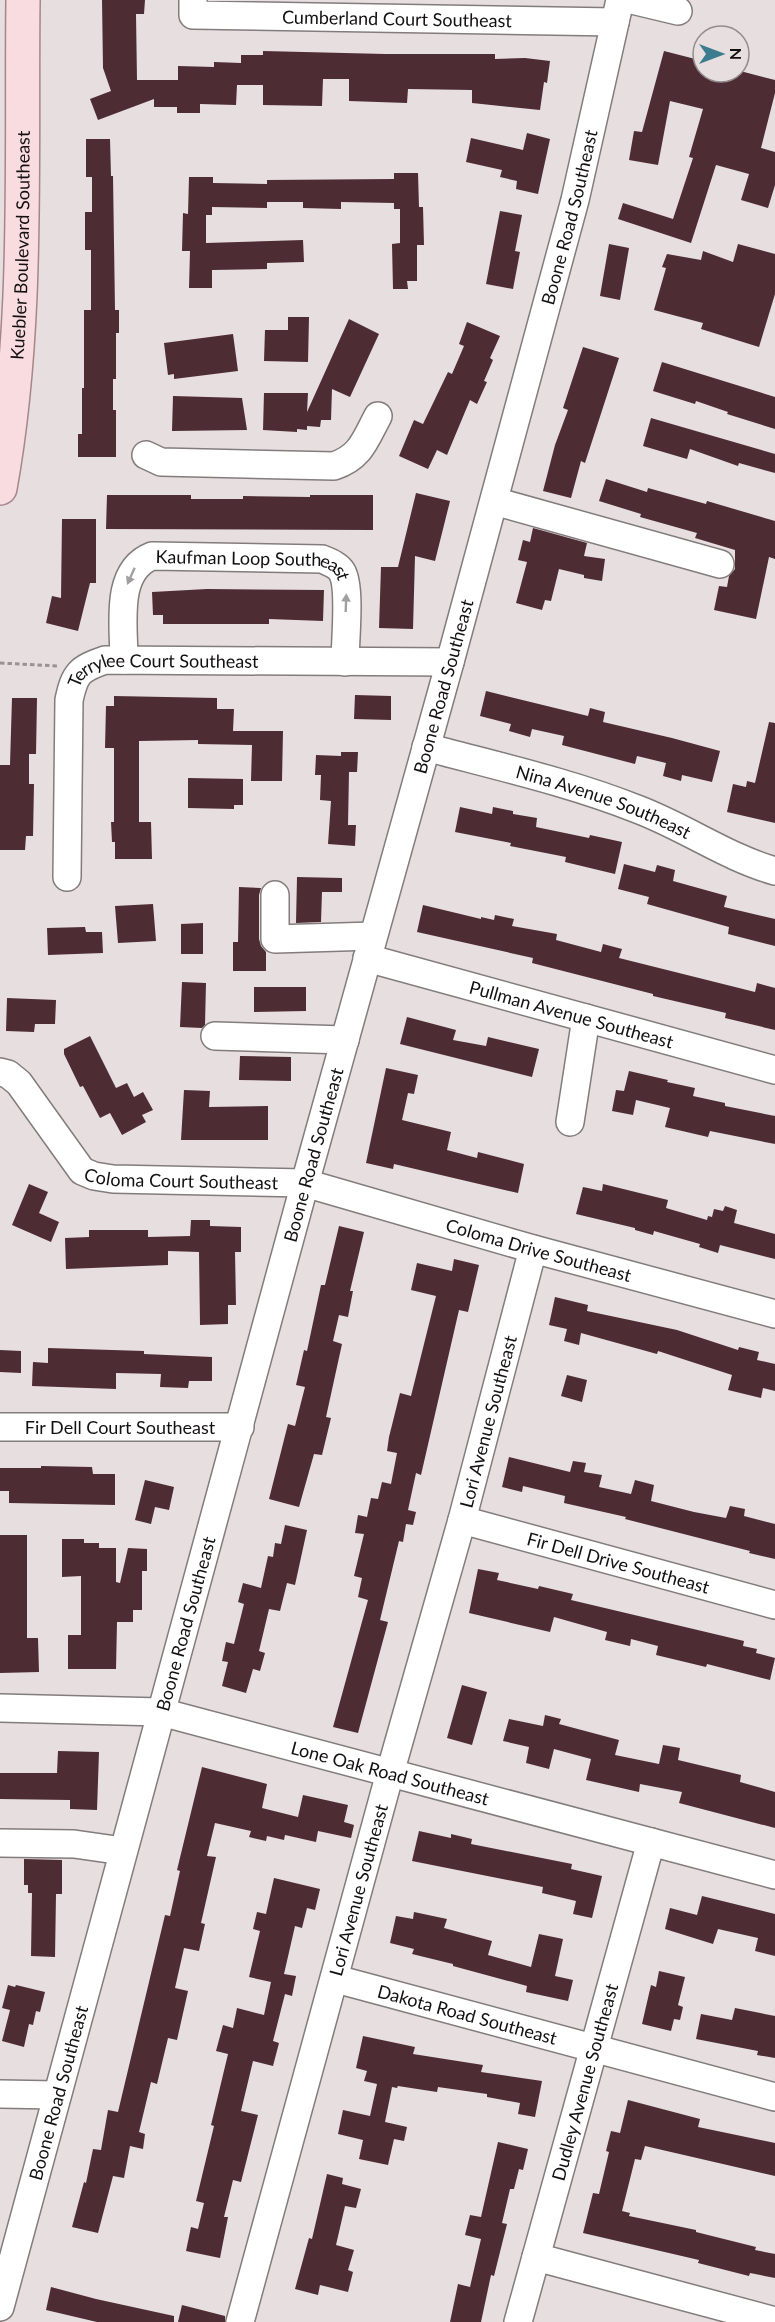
<svg xmlns="http://www.w3.org/2000/svg" width="775" height="2322" viewBox="0 0 775 2322" font-family="Lato,sans-serif">
  <style>
    .building { fill: #4e2c33 }
    .lines { fill: none; stroke-linecap: round; stroke-linejoin: round }
    .minor-casing { stroke: #837c7d; stroke-width: 30 }
    .major-casing { stroke: #a6858b; stroke-width: 36 }
    .path { stroke: #999394; stroke-width: 3; stroke-dasharray: 4.5 3; stroke-linecap: butt }
    .minor { stroke: #fff; stroke-width: 27 }
    .major { stroke: #f9dce0; stroke-width: 33 }
    .oneway { fill: #a19fa0 }
    .labels { text-anchor: middle; dominant-baseline: central; stroke-width: 6; stroke-linejoin: round; paint-order: stroke }
    .street-label { font-size: 18px; fill: #131011; stroke: #e6dedf }
  </style>
  <rect width="100%" height="100%" fill="#e6dedf"/>
  <path class="building" d="M102,0H145L144,14H136L137,80H178V66L214,67V62L241,63V55H263V51L385,54H495V59L525,58L550,61L547,83L544,82L540,110L472,103V90L408,89L407,103L349,101V79H323L322,106L263,105V85H237L236,105L200,104V113H177V107H154V99L98,120L90,99L111,91L103,68Z
    M664,51L703,61V72H744L775,80V93L761,148L775,152V185L768,208L741,200L749,174L716,165L691,243L618,219L623,203L673,219L693,158L689,157L703,109L670,101L658,165L629,160L634,131L642,132Z
    M527,133L550,139L538,194L516,189L517,181L500,177L502,170L466,162L471,138L523,150Z
    M86,139H110L111,176H113L115,310H119V333H116V379H113V410H116V457H78V434H82V388H84V310H91V250H85V212H92V177H86Z
    M394,173H418L419,207H423L424,245H417V281H407L408,289H393L392,244L400,243V209H394V203L341,202V209L303,208V202H267V208L212,207V215H206V243L303,240L304,262L267,263V269L212,270V288H189L190,251H182L183,213L188,214L189,177H213V183L267,184V180L394,179Z
    M500,211L522,215L515,251L520,252L513,289L486,284Z
    M609,244L629,248L620,300L600,296Z
    M738,244L775,254V294L759,347L701,329L703,323L654,310L666,268L662,267L667,254L701,260L703,251L733,262Z
    M288,317H309L308,362L264,361L265,330H288Z
    M349,319L379,334L350,397L332,389L331,420H321L320,427L307,426V430L297,429V432L263,430L264,393H308L307,412Z
    M467,322L500,336L490,358L493,360L484,381L487,382L477,404L470,400L447,455L437,450L428,469L399,456L414,420L423,424L448,372L452,374L464,346L459,344Z
    M233,334L238,371L174,379V374L168,375L164,343Z
    M583,347L619,358L585,463L581,461L571,498L543,491L555,445L568,410L563,408Z
    M662,362L775,397V429L727,414L728,412L696,401L695,404L653,391Z
    M173,396L242,398L247,430L172,431Z
    M651,418L775,454V473L739,463L738,466L690,449L687,459L643,446Z
    M606,479L647,492L648,488L706,504L707,501L775,521V559L769,557L756,619L714,610L719,586L727,587L729,576L735,569V550L695,538L697,533L640,517L641,514L599,501Z
    M416,493L450,501L435,561L415,556L413,629L379,628L381,567H398Z
    M107,495H191V499H243V496L310,497V495H373V530L106,529Z
    M62,519H96V583H90L78,631L46,623L52,596L61,598Z
    M533,528L587,543L584,556L605,559L602,581L584,578V575L559,569L551,601L545,600L542,610L516,603L527,562L518,560L523,540L530,542Z
    M207,589L324,590L323,621L269,619V624H163V615H153L152,592Z
    M486,691L588,716L590,708L605,712L603,722L672,738L720,751L712,782L682,775L681,781L663,776L666,763L637,756L635,764L562,745L564,736L532,729L530,737L509,731L511,724L480,716Z
    M355,695L391,696V720L354,719Z
    M114,696L217,698V709H234L233,731H283L282,781H251L252,745L198,744V740L139,741V822H151L152,859H115V842H112L111,822H114V748H105L106,706H114Z
    M12,698H37L36,754H29V784H34L33,836H26L25,850H0V765H10Z
    M769,722L775,723V823L727,812L733,784L746,787L747,781L755,783Z
    M341,752H358L357,772H349L348,825H356L355,846L328,844L331,801L320,800L321,775H315L316,755L341,756Z
    M188,778L243,779V805H234V809L188,808Z
    M460,807L492,814L493,807L513,811V814L537,818L536,827L589,838L590,835L622,842L615,874L565,862L566,857L510,846L511,843L455,832Z
    M624,864L655,872L657,865L675,870L673,881L727,896L724,907L775,919V946L728,934L729,927L647,904L649,897L618,889Z
    M297,877L342,878V892H322L321,922L296,923Z
    M239,887L261,888L259,895V939L261,946L266,952V971H233V942H238Z
    M153,904L156,941L118,943L115,906Z
    M423,905L481,919V917L494,920L495,915L514,919L512,926L557,934L556,940L601,952L603,944L622,949L619,958L755,992L757,983L775,988V1030L725,1018L726,1013L653,996V994L532,963L533,958L417,932Z
    M203,923V954H181V924Z
    M85,927L86,932H102L103,953L48,955L47,928Z
    M182,982L206,983L205,1025L202,1028L180,1027Z
    M254,987H306V1011L254,1012Z
    M7,998L56,1000L55,1024H35L34,1032L6,1031Z
    M407,1017L456,1030L453,1040L486,1046L488,1037L539,1049L532,1077L400,1044Z
    M90,1036L116,1088L127,1083L134,1097L143,1092L153,1110L142,1115L146,1122L122,1135L110,1113L100,1118L83,1086L80,1087L64,1054V1049Z
    M240,1056L291,1057V1081L239,1080Z
    M386,1068L418,1075L414,1094L408,1093L402,1120L451,1132L447,1150L477,1158L478,1152L524,1164L518,1193L394,1164L393,1169L366,1163Z
    M629,1071L668,1080L667,1082L695,1088L693,1096L725,1103V1106L775,1116V1144L710,1131L708,1137L665,1127L670,1108L636,1100L633,1115L612,1111L616,1090L624,1091Z
    M184,1090L210,1091L209,1107L268,1106V1140H181Z
    M29,1184L48,1192L39,1213L59,1222L51,1242L12,1225Z
    M603,1184L668,1200L666,1208L707,1220L708,1216L712,1217L714,1209L723,1211L725,1206L737,1210L734,1223L775,1234V1259L720,1245L718,1253L699,1247L700,1244L654,1231L653,1235L635,1230V1228L576,1214L583,1187L602,1191Z
    M191,1220H210V1226L241,1227V1252H235L236,1305H228V1324L200,1325L199,1252L168,1251V1265L66,1269L65,1238L89,1237V1230H148V1237L190,1236Z
    M339,1226L364,1232L350,1291H353L348,1317L339,1315L333,1341L342,1344L326,1417L331,1418L322,1455L314,1454L299,1507L269,1499L288,1424L295,1426L305,1387L296,1385L304,1350L307,1351L321,1285H325Z
    M454,1259L479,1265L468,1312L459,1310L421,1475L416,1473L408,1510L416,1512L413,1525L406,1524L403,1542L399,1541L380,1620L388,1622L358,1733L333,1727L368,1600L358,1597L362,1578L354,1576L364,1534L355,1533L358,1515L367,1517L371,1498L378,1499L382,1482L391,1484L397,1453L387,1451L389,1437L400,1393L411,1396L436,1296L411,1290L417,1263L452,1271Z
    M555,1297L588,1305L587,1311L677,1330L738,1350L739,1347L759,1352L757,1360L775,1364V1391L763,1388L761,1398L728,1390L732,1375L658,1351L657,1354L581,1333L579,1345L564,1341L567,1329L549,1325Z
    M48,1348L144,1351V1354L212,1357V1381H189L188,1388L160,1387L161,1374L116,1373V1389L32,1386L33,1362L48,1363Z
    M0,1350L21,1351V1373L0,1372Z
    M567,1375L587,1380L582,1402L561,1396Z
    M509,1457L570,1472L573,1461L586,1463L584,1472L602,1475L599,1487L631,1494L635,1480L654,1485L651,1501L694,1512L726,1518L730,1506L745,1509L744,1516L775,1524V1559L749,1553L750,1551L625,1519L626,1517L564,1503L565,1496L523,1486L522,1492L502,1487Z
    M41,1466L92,1467L93,1474H115V1505L9,1503V1491H0V1468H41Z
    M145,1480L174,1487L169,1510L155,1507L151,1524L135,1520Z
    M285,1525L307,1530L295,1585L287,1583L280,1611L269,1609L259,1651L265,1653L260,1671L253,1669L246,1693L222,1686L228,1662L222,1661L226,1642L234,1644L244,1604L238,1602L243,1583L261,1588L268,1556L273,1557L275,1543L281,1544Z
    M0,1535H27V1638H38L39,1672L0,1673Z
    M62,1539H84V1543H99V1548H116V1582L120,1583L128,1548L147,1549V1571H142V1610H133V1622H117L116,1669H68V1635H81V1576L62,1577Z
    M478,1569L499,1573L497,1580L538,1589L539,1586L573,1594L571,1600L744,1641L743,1646L757,1649L756,1653L775,1658L770,1680L707,1664L706,1667L656,1655L658,1646L631,1639L630,1646L605,1640L607,1632L554,1617L550,1632L469,1613Z
    M462,1685L487,1692L472,1745L447,1738Z
    M545,1715L561,1719L559,1724L619,1740L615,1755L659,1764L663,1745L680,1748L678,1760L741,1775L740,1782L775,1792V1828L679,1803L682,1792L640,1784L639,1792L586,1780L591,1759L554,1749L549,1769L526,1763L529,1747L503,1741L509,1719L543,1726Z
    M58,1751L99,1752L97,1810L70,1809V1800L0,1799V1773H57Z
    M202,1767L267,1784L262,1808L298,1817L303,1795L348,1805L344,1822L354,1825L351,1838L318,1831L316,1842L285,1835L284,1840L267,1836L266,1841L249,1837L251,1831L215,1823L207,1856L216,1857L201,1923L205,1924L199,1951L184,1948L175,1988L188,1991L177,2040L168,2038L157,2084L151,2082L139,2132L145,2134L143,2149L130,2146L124,2178L113,2176L98,2233L72,2227L84,2182L86,2183L93,2149L101,2150L108,2110L118,2112L165,1915L170,1916L180,1871L177,1870Z
    M419,1831L451,1838V1834L472,1839L471,1844L572,1864L571,1869L602,1876L592,1918L573,1914L576,1901L542,1893L543,1887L412,1861Z
    M24,1859L62,1860V1894H56L55,1957L31,1956L32,1893H28V1885H24Z
    M274,1878L320,1889L315,1910L307,1908L302,1928L295,1926L284,1974L296,1976L292,1996L285,1994L273,2041L279,2043L273,2066L253,2061L241,2111L258,2115L241,2182L233,2180L224,2217H228L220,2258L186,2251L191,2227L198,2229L204,2203L196,2201L214,2126L211,2125L228,2054L216,2051L223,2025L233,2028L237,2008L264,2015L271,1982L249,1977L260,1931L253,1929L257,1912L266,1914Z
    M702,1896L775,1914V1956L755,1951L758,1938L718,1929L713,1944L665,1929L670,1908L697,1915Z
    M414,1912L447,1919L444,1928L492,1941L488,1955L531,1967L539,1934L563,1939L555,1976L573,1980L568,2001L526,1992L527,1986L453,1966V1964L412,1954L414,1949L390,1943L396,1916L413,1919Z
    M659,1971L685,1977L678,2005L683,2007L680,2020L674,2019L671,2031L642,2024L651,1985L656,1987Z
    M8,1985L15,1987L16,1985L45,1992L40,2012L36,2011L33,2025L29,2024L24,2047L2,2041L10,2010L2,2008Z
    M735,2008L775,2016V2058L757,2055L758,2051L696,2039L701,2014L732,2020Z
    M363,2036L415,2047L413,2054L483,2065L481,2072L542,2081L535,2117L518,2114L520,2103L487,2097V2094L438,2087L437,2092L398,2086L397,2088L392,2087L385,2122L407,2127L404,2141L394,2139L388,2165L359,2159L363,2140L338,2134L343,2110L370,2116L377,2084L364,2081L367,2071L356,2068Z
    M628,2100L700,2119L698,2127L775,2143V2176L645,2146L641,2160L635,2159L622,2211L630,2213L629,2216L696,2230V2232L756,2247L755,2250L775,2254V2278L750,2273L749,2276L698,2263L699,2260L583,2233L593,2193L599,2194L609,2152L606,2151L611,2131L620,2133Z
    M498,2142L528,2149L523,2170L519,2169L514,2189H510L502,2223L507,2224L494,2276L491,2275L481,2322H450L458,2284L470,2287L481,2239L465,2235L470,2215L481,2217Z
    M327,2174L343,2178L342,2184L361,2189L356,2208L345,2206L336,2245L354,2250L348,2270L353,2272L348,2292L320,2285L318,2295L295,2289L309,2238L312,2239Z
    M51,2287L96,2299L174,2316V2322H97L46,2310Z
    M182,2305L225,2316V2322H178Z"/>
  <g class="lines">
    <g class="minor-casing">
      <g id="minor">
        <path id="s1" d="M193,0V15L615,22"/>
        <path d="M632,0L678,11"/>
        <path d="M146,455L161,462L334,466C361,457 365,440 378,416"/>
        <path d="M494,501L720,564"/>
        <path id="s2" d="M124,660C124,626 114,571 152,556L322,559C329,562 338,565 342,572C351,588 345,641 345,662"/>
        <path id="s3" d="M426,747C496,766 569,782 637,809C685,827 726,857 775,871"/>
        <path id="s4" d="M67,877L69,700C75,673 79,669 105,660L450,662"/>
        <path d="M275,895V939L373,936"/>
        <path id="s5" d="M367,958L775,1070"/>
        <path d="M215,1036L345,1040"/>
        <path id="s6" d="M0,1072L8,1074L19,1083L82,1171L94,1176L113,1179L305,1183L533,1249L775,1314"/>
        <path d="M570,1122L586,1018"/>
        <path id="s7" d="M0,1427H240"/>
        <path id="s8" d="M462,1520L775,1605"/>
        <path id="s9" d="M0,1708L161,1712L775,1875"/>
        <path d="M0,1843L74,1844L123,1851"/>
        <path id="s10" d="M336,1979L775,2097"/>
        <path d="M0,2094L57,2095"/>
        <path d="M536,2257L775,2321"/>
        <path id="s11" d="M0,2307L305,1183L450,662L575,200L620,0"/>
        <path id="s12" d="M240,2322L390,1773L462,1520L533,1249"/>
        <path id="s13" d="M518,2322L651,1842"/>
      </g>
    </g>
    <g class="major-casing">
      <g id="major">
        <path id="s14" d="M0,488C29,328 21,163 23,0"/>
      </g>
    </g>
    <path class="path" d="M0,663L58,666"/>
    <use href="#minor" class="minor"/>
    <use href="#major" class="major"/>
  </g>
  <defs><path id="oneway-solid" d="M-6-.8H1V-3.2L6.5 0L1 3.2V.8H-6Z" transform="scale(1.5)"/></defs>
  <g class="oneway">
    <use href="#oneway-solid" transform="translate(131 576) rotate(114)"/>
    <use href="#oneway-solid" transform="translate(346 603) rotate(-88)"/>
  </g>
  <g class="labels">
    <g class="street-label">
      <text stroke="none"><textPath href="#s1" startOffset="219">Cumberland Court Southeast</textPath></text>
      <text stroke="none"><textPath href="#s11" startOffset="2166">Boone Road Southeast</textPath></text>
      <text stroke="none"><textPath href="#s14" startOffset="244">Kuebler Boulevard Southeast</textPath></text>
      <text stroke="none"><textPath href="#s2" startOffset="218">Kaufman Loop Southeast</textPath></text>
      <text stroke="none"><textPath href="#s4" startOffset="290">Terrylee Court Southeast</textPath></text>
      <text stroke="none"><textPath href="#s11" startOffset="1680">Boone Road Southeast</textPath></text>
      <text stroke="none"><textPath href="#s3" startOffset="186">Nina Avenue Southeast</textPath></text>
      <text stroke="none"><textPath href="#s5" startOffset="212">Pullman Avenue Southeast</textPath></text>
      <text stroke="none"><textPath href="#s11" startOffset="1194">Boone Road Southeast</textPath></text>
      <text stroke="none"><textPath href="#s6" startOffset="231">Coloma Court Southeast</textPath></text>
      <text stroke="none"><textPath href="#s6" startOffset="598">Coloma Drive Southeast</textPath></text>
      <text stroke="none"><textPath href="#s12" startOffset="934">Lori Avenue Southeast</textPath></text>
      <text stroke="none"><textPath href="#s7" startOffset="120">Fir Dell Court Southeast</textPath></text>
      <text stroke="none"><textPath href="#s8" startOffset="162">Fir Dell Drive Southeast</textPath></text>
      <text stroke="none"><textPath href="#s11" startOffset="708">Boone Road Southeast</textPath></text>
      <text stroke="none"><textPath href="#s9" startOffset="398">Lone Oak Road Southeast</textPath></text>
      <text stroke="none"><textPath href="#s12" startOffset="448">Lori Avenue Southeast</textPath></text>
      <text stroke="none"><textPath href="#s10" startOffset="136">Dakota Road Southeast</textPath></text>
      <text stroke="none"><textPath href="#s13" startOffset="249">Dudley Avenue Southeast</textPath></text>
      <text stroke="none"><textPath href="#s11" startOffset="222">Boone Road Southeast</textPath></text>
    </g>
  </g>
  <g transform="translate(721 54) rotate(90)"><circle r="28" fill="#e6dedf" stroke="#928c8d" stroke-width="1.5"/>
  <path d="M0-4.5L10 22L0 15L-10 22Z" fill="#3c7c8f"/>
  <text y="-9" font-size="16" font-weight="bold" text-anchor="middle" fill="#131011">N</text>
  </g>
</svg>
